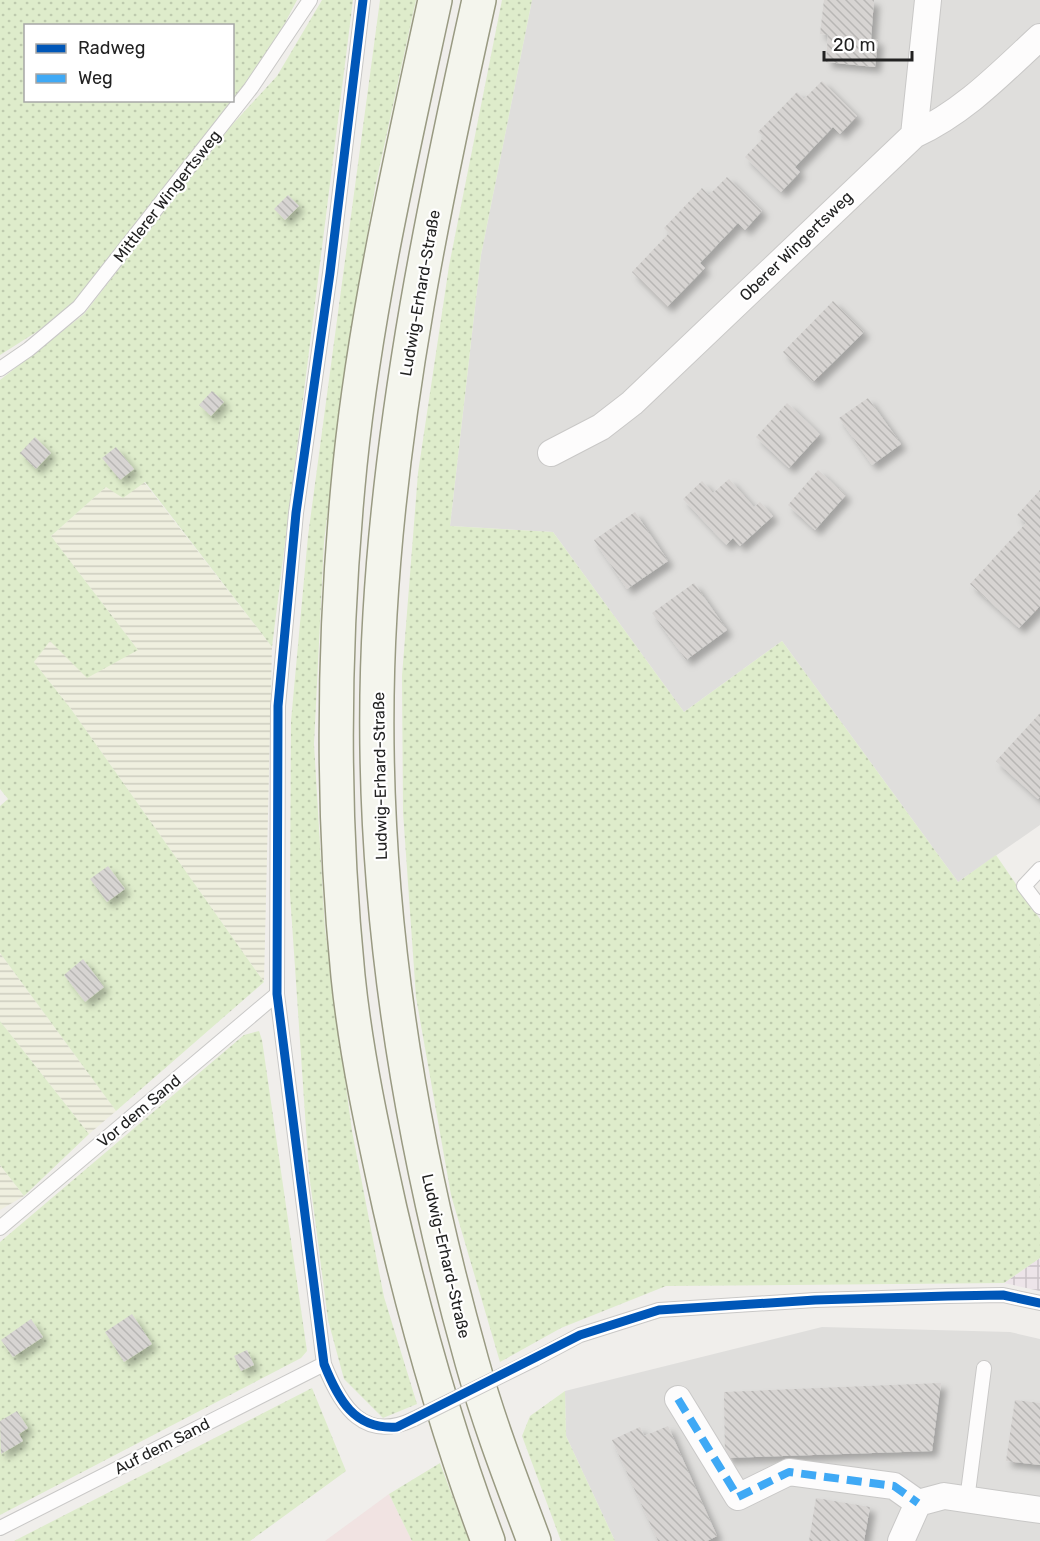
<svg xmlns="http://www.w3.org/2000/svg" width="1040" height="1541" viewBox="0 0 1040 1541" font-family="Rubik,sans-serif">
  <style>
    .residential { fill: #dfdedc }
    .commercial { fill: #f1e3e2 }
    .industrial { fill: url(#industrial-grid) }
    .farmland { fill: url(#farmland-rules) }
    .grass { fill: url(#grass-dots); fill-rule: evenodd }
    .building { fill: url(#building-back-hatch); filter: url(#shadow) }
    .lines { fill: none; stroke-linecap: round; stroke-linejoin: round }
    .lane-casing { stroke: #c9c8c7; stroke-width: 16 }
    .street-casing { stroke: #c9c8c7; stroke-width: 28 }
    .secondary-casing { stroke: #999a82; stroke-width: 36 }
    .lane { stroke: #fdfcfc; stroke-width: 14 }
    .street { stroke: #fdfcfc; stroke-width: 26 }
    .secondary { stroke: #f4f5ed; stroke-width: 33 }
    .lane-bridge-casing { stroke: #c9c8c7; stroke-width: 16; stroke-linecap: butt }
    .lane-bridge { stroke: #fdfcfc; stroke-width: 14 }
    .quiet { stroke: #3fa9f5; stroke-width: 8; stroke-dasharray: 15 8; stroke-linecap: butt }
    .cycleway-casing { stroke: #fff; stroke-width: 13 }
    .cycleway { stroke: #0057b8; stroke-width: 9 }
    .labels { text-anchor: middle; dominant-baseline: central; stroke-width: 4.5; stroke-linejoin: round; paint-order: stroke }
    .street-label { font-size: 16px; fill: #222; stroke: #fff }
  </style>
  <defs>
    <pattern id="industrial-grid" width="8" height="8" patternUnits="userSpaceOnUse" patternTransform="scale(1.5)"><rect width="8" height="8" fill="#ede4e9"/><path d="M0 4h8M4 0v8" fill="none" stroke="#cbc3c8"/></pattern>
    <pattern id="farmland-rules" width="6" height="5" patternUnits="userSpaceOnUse" patternTransform="scale(1.5)"><rect width="6" height="5" fill="#efefdf"/><path d="M0 2.5h6" fill="none" stroke="#cdcdbf"/></pattern>
    <pattern id="grass-dots" width="8" height="8" patternUnits="userSpaceOnUse" patternTransform="scale(1.5)"><rect width="8" height="8" fill="#deeccb"/><path d="M2 2h.1M6 6h.1" fill="none" stroke="#becaae" stroke-width="1.8" stroke-linecap="round"/></pattern>
    <pattern id="building-back-hatch" width="6" height="6" patternUnits="userSpaceOnUse" patternTransform="scale(1.5)"><rect width="6" height="6" fill="#d7d4d2"/><path d="M-1 5l2 2M0 0l6 6M5-1l2 2" fill="none" stroke="#b8b6b4"/></pattern>
    <filter id="shadow"><feDropShadow dx="5.5" dy="5.5" stdDeviation="3" flood-color="#0004"/></filter>
  </defs>
  <rect width="100%" height="100%" fill="#f0eeeb"/>
  <path class="residential" d="M532,0H1040V825L958,882L782,641L684,712L553,532L450,526L481,255Z
    M822,1327L1010,1332L1040,1339V1541H615L566,1436L565,1391Z"/>
  <path class="commercial" d="M389,1494L412,1541H325Z"/>
  <path class="industrial" d="M1040,1258V1291L1004,1283Z"/>
  <path class="farmland" d="M144,482L272,647L264,982L71,709L34,662L49,641L138,650L51,536L106,487Z
    M0,953L116,1111L89,1134L0,1021Z
    M0,1165L24,1196L0,1210Z"/>
  <path class="grass" d="M0,0H297L274,44L243,88L74,303L38,331L0,355ZM26,26H232V100H26Z
    M322,0H353L272,647L145,482L123,498L106,487L51,536L138,650L87,678L50,641L34,662L71,709L264,982L116,1111L0,953V806L8,799L0,789V380L84,314L220,138L277,76Z
    M380,0H416L376,183L346,359L324,542L314,744L325,929L352,1131L384,1297L417,1404L383,1418L344,1379L328,1320L309,1173L290,894L291,721L308,536Z
    M502,0H532L481,255L450,526L553,532L684,712L782,641L958,882L996,855L1040,919V1258L1004,1283L666,1286L561,1328L500,1362L451,1195L416,997L403,812L402,676L418,473L449,266Z
    M0,1021L89,1134L24,1196L0,1165Z
    M259,1031L262,1040L307,1351L301,1358L0,1515V1242L244,1035Z
    M312,1388L346,1471L250,1541H14Z
    M565,1391L566,1436L615,1541H561L522,1436L530,1416Z
    M440,1463L469,1541H412L389,1494Z"/>
  <path class="building" d="M824,0H874L871,39L878,40L875,67L826,62L828,35L820,34Z
    M822,81L857,116L840,134L833,127L795,167L800,172L781,192L745,157L764,137L758,132L797,92L804,99Z
    M727,177L762,211L745,230L738,223L700,263L705,268L667,307L632,272L669,233L664,228L702,188L709,195Z
    M288,195L299,206L285,220L274,209Z
    M833,301L864,332L813,382L783,352Z
    M212,391L224,402L211,416L199,405Z
    M868,398L901,444L872,465L839,418Z
    M787,403L820,434L789,468L756,437Z
    M35,437L51,453L36,469L20,453Z
    M116,447L134,469L120,480L102,458Z
    M818,470L846,495L815,530L788,505Z
    M729,479L754,507L760,502L773,516L740,546L733,538L726,545L683,499L702,481L713,493Z
    M1040,490V606L1019,628L970,584L1026,523L1017,515Z
    M635,512L668,561L627,589L594,540Z
    M694,583L727,630L686,660L652,613Z
    M1040,713V797L1038,799L996,761Z
    M108,866L125,889L107,902L90,879Z
    M83,959L104,987L85,1002L64,975Z
    M132,1314L152,1344L124,1362L105,1332Z
    M31,1319L43,1337L13,1357L1,1340Z
    M247,1350L254,1365L241,1371L234,1356Z
    M941,1383L932,1451L725,1458L724,1392Z
    M1015,1400L1040,1403V1465L1006,1461Z
    M17,1411L28,1428L19,1434L23,1441L1,1454L0,1421Z
    M668,1426L717,1536L707,1541H658L612,1440L640,1427L644,1436Z
    M816,1498L870,1507L864,1541H809Z"/>
  <g class="lines">
    <g class="lane-casing">
      <path id="lane" d="M363,0L330,273L296,513L278,706L277,994L324,1364C341,1407 364,1443 414,1419
        M0,369L29,349L79,307L251,88L310,0
        M1040,869L1024,886L1040,907
        M0,1228L277,994
        M535,1359L580,1335L659,1310L815,1300L948,1296L1003,1295L1040,1303
        M967,1500L984,1368
        M0,1528L324,1364"/>
    </g>
    <g class="street-casing">
      <path id="street" d="M914,135L928,0
        M551,453L601,427L632,403L914,135C964,112 1000,74 1040,37
        M678,1399L738,1497L789,1472L894,1486L918,1503
        M918,1503L944,1496L1040,1510
        M901,1541L918,1503"/>
    </g>
    <g class="secondary-casing">
      <path id="secondary" d="M435,0C402,153 366,309 350,465C333,635 331,806 348,976C356,1054 373,1132 390,1209C416,1322 447,1432 488,1541
        M479,0C434,203 392,406 380,614C365,867 404,1120 472,1362C489,1423 512,1482 534,1541"/>
    </g>
    <use href="#lane" class="lane"/>
    <use href="#street" class="street"/>
    <use href="#secondary" class="secondary"/>
    <g class="lane-bridge-casing">
      <path id="lane-bridge" d="M414,1419L535,1359"/>
    </g>
    <use href="#lane-bridge" class="lane-bridge"/>
    <path class="quiet" d="M678,1399L738,1497L789,1472L894,1486L918,1503"/>
    <g class="cycleway-casing">
      <path id="cycleway" d="M363,0L330,273L296,513L278,706L277,994L324,1364C338,1399 354,1430 397,1427L580,1335L659,1310L815,1300L948,1296L1003,1295L1040,1303"/>
    </g>
    <use href="#cycleway" class="cycleway"/>
  </g>
  <g class="labels">
    <g class="street-label">
      <text transform="translate(167 196) rotate(-52)">Mittlerer Wingertsweg</text>
      <text transform="translate(796 246) rotate(-44)">Oberer Wingertsweg</text>
      <text transform="translate(420 293) rotate(-80)">Ludwig-Erhard-Straße</text>
      <text transform="translate(380 776) rotate(-91)">Ludwig-Erhard-Straße</text>
      <text transform="translate(139 1111) rotate(-40)">Vor dem Sand</text>
      <text transform="translate(446 1256) rotate(77)">Ludwig-Erhard-Straße</text>
      <text transform="translate(162 1446) rotate(-27)">Auf dem Sand</text>
    </g>
  </g>
  <rect x="24" y="24" width="210" height="78" fill="#ffffff" stroke="#a7a7a7" stroke-width="1.5"/>
  <rect x="36" y="44" width="30" height="9" fill="#0057b8" stroke="#a7a7a7" stroke-width="1.5"/>
  <text x="78" y="54" font-size="18" fill="#222222">Radweg</text>
  <rect x="36" y="74" width="30" height="9" fill="#3fa9f5" stroke="#a7a7a7" stroke-width="1.5"/>
  <text x="78" y="84" font-size="18" fill="#222222">Weg</text>
  <path d="M824 51v9h88v-9" fill="none" stroke="#222222" stroke-width="3"/>
  <text x="833" y="51" font-size="18" fill="#222222" stroke="#ffffff" stroke-width="4.5" paint-order="stroke">20 m</text>
</svg>
